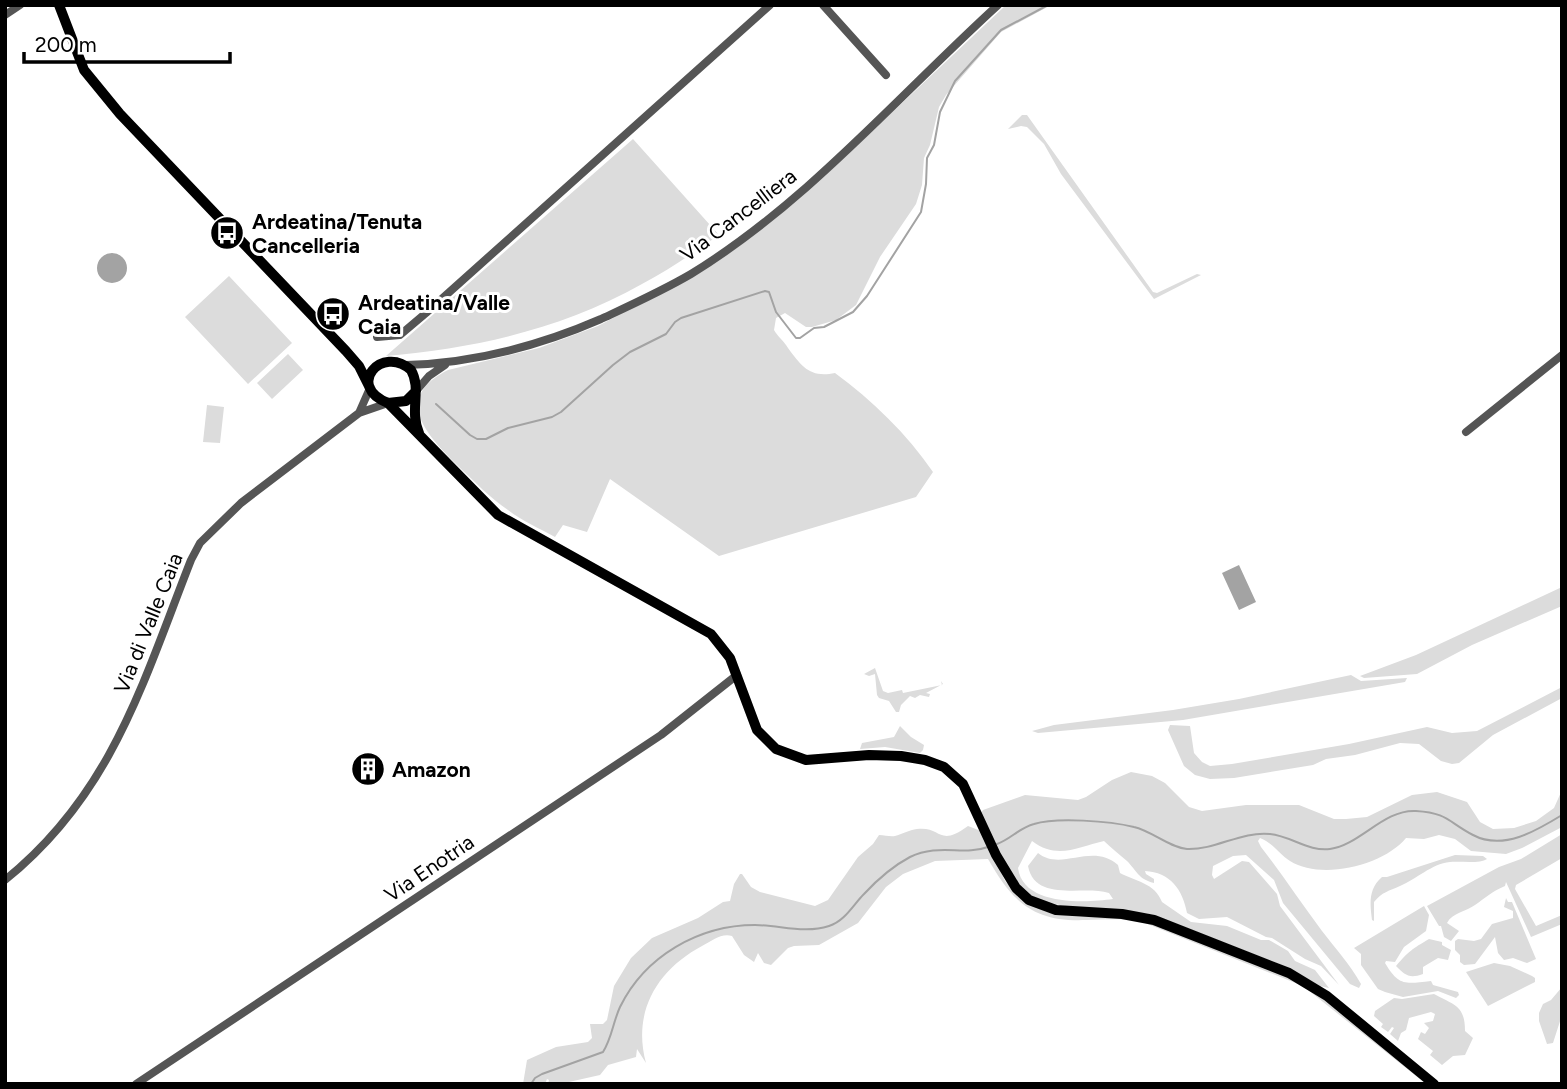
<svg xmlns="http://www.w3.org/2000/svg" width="1567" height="1089" viewBox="0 0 1567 1089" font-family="Figtree,sans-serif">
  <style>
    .green { fill: #dcdcdc }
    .water { fill: #a3a3a3 }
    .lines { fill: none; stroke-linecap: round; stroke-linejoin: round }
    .stream { stroke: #a3a3a3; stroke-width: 2 }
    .minor { stroke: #555; stroke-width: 8 }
    .major { stroke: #000; stroke-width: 10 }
    .labels { text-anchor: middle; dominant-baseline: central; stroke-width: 6; stroke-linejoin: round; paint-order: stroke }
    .street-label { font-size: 21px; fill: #000; stroke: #fff }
    .poi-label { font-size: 21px; font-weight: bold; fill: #000; stroke: #fff; text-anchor: start }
  </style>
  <rect width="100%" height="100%" fill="#fff"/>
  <path class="green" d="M1006,5H1051L1001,32L946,95L939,107L930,145L924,158L922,185L916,204L880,257L856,305L836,320L812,327H806L785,313L776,318L774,330C778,337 784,341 788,348C802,367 810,378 835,373C872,400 907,434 933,472L916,497L719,556L610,479L587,532L563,525L555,537C539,528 522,521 508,510C490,498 475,482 459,467C429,437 390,399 448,370L539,348L598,326L699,273L745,242L830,171Z
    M1022,115H1027L1153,292L1157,293L1197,274L1201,275L1154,299L1061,174L1044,144L1027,127L1021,126L1008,129Z
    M633,139L719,235C694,252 669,270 642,284C562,329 476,348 386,356Z
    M229,276L292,343L248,384L185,317Z
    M288,354L303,370L272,399L257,383Z
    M207,405L224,407L220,443L203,442Z
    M1562,587V606L1472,645L1417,674L1364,678L1360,676L1416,655Z
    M875,668L883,691L888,693L902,690L903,693L942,685L941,681L943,684L926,693L930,694L929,697L920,695L915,698L910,696L901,705L899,712H896L889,701L879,698L877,695L875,674L869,676L864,674Z
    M1351,675L1361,681L1407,678L1405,682L1183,720L1038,733L1032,731L1054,725L1173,710L1239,699Z
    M1562,687V698L1493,735L1459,763L1452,764L1441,761L1419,744L1400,743L1355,755L1326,759L1313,765L1234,778L1210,779L1195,775L1184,766L1168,730L1170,725L1190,726L1194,753L1202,762L1210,766L1232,764L1349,744L1427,727L1452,733L1477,731Z
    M900,726L911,737L924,745L923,750L920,753L885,747L860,749L862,743L894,737Z
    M1131,772L1152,776L1165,783L1189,807L1202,811L1246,805H1299L1334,819H1346L1367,817L1412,795L1437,792L1467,802L1480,822L1493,829L1514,828L1536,821L1554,808L1562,790V827L1522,848L1506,854L1471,851L1455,839L1439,835L1424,839L1406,838C1384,865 1322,881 1290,861C1279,854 1273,843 1260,838L1258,841L1261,847C1282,874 1301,903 1322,931C1335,948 1350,964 1361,984L1359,988L1350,984L1283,903L1274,880L1246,855L1233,856L1213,866L1212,875L1214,879L1242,861L1249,862L1277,894L1280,906L1339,985L1321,966L1305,959L1272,938L1266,937L1227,917L1199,919L1187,913C1183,890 1170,872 1145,871L1146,874L1154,879V883C1138,879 1137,871 1127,861C1119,854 1111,848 1104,841C1078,847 1057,860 1032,841L1018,868C1023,906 1085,903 1113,899L1109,893C1084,885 1035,903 1028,866L1038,853C1061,872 1092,842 1118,865L1120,873C1135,881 1155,883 1162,902L1191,922L1227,926L1261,940H1269L1288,951L1295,961L1315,970L1329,988L1320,986L1287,967L1154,915C1121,908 1050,912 1026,893C1006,877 992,837 981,813L983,810L1025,795L1078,800L1086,797L1112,780Z
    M968,826L981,831L1005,881L1025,902L1047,912L1071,916L1141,919L1303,983L1430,1084H1426L1303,986L1140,921C1122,918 1104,920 1086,920C1034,922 1013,903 988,859L935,861L903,874L886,887L858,923L819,945L794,946L788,948L771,965L764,963L758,953L754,962L744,955L732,936C721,933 712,941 702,946C657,970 632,1012 646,1063L637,1049L636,1057L608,1065L600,1075L560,1084H548L549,1080L547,1079L545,1084H523L527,1060L556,1047L588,1042L592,1038L590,1024H603L607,1020L614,986L631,958L652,938L698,918L723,902L730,901L734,884L740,874H742L751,887L760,892L815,906L828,900L858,857L873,844L879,835C885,835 890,837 895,836C902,834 909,830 917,829C942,826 938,848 968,826Z
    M1562,834V858L1516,885L1515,889L1536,926L1562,915V924L1531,937L1506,882L1505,886C1493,891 1485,898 1475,905C1467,911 1452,913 1447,923L1459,931L1451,941L1444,937L1441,926H1439L1427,906L1499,867L1521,859Z
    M1455,855L1483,856L1487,859C1480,864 1461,861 1450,862C1431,864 1417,879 1400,886C1389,891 1382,892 1374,902V921L1372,920C1370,904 1368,889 1382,877H1387Z
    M1506,898L1508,902H1512L1536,959L1527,963L1513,958L1504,960L1498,953L1495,937L1475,964L1464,965L1460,962V955L1455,950V941L1458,939L1474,941L1481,939L1492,924L1513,918V911L1504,907Z
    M1424,906L1429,915L1426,931L1404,947L1395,962L1386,961L1385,963C1399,986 1404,984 1431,981L1433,985L1458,992L1459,995L1456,998L1438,991L1403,997L1385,992L1378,989L1361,965V954L1354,948Z
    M1429,939L1442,942V945L1451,950L1448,960L1438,958L1423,967V974C1409,979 1405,975 1396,966C1409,951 1412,949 1429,939Z
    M1494,963L1510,966L1532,976L1535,978V982L1488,1006L1466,972Z
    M1562,987V1015L1553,1043L1547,1044L1539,1021V1013L1543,1004L1551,1000Z
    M1434,994C1454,1005 1465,1005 1465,1031L1473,1038L1465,1055L1453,1056L1442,1065L1430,1055L1433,1051L1418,1039L1421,1032L1425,1034L1429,1028L1424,1023L1433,1021L1435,1014L1431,1012L1409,1018L1406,1030L1401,1033L1398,1041L1390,1034L1394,1028L1392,1027L1388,1032L1381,1027L1383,1024L1374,1016L1375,1011L1394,998L1402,999Z"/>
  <path class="water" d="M97 268a15 15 0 1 1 30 0a15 15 0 1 1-30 0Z
    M1239,565L1256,602L1239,610L1222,573Z"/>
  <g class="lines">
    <path class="stream" d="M436,404L470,435L477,439H486L508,428L552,417L561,412L613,365L630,352L666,334L675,322L681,318L765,291L769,292L776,312L796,338H800L814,328L824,327L853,312L867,296L921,212L926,184L927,158L934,145L940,112L955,81L1001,30L1048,5
      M997,844C1011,839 1019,828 1034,824C1056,817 1110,821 1134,827C1152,831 1168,847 1187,849C1216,850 1241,831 1270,834C1291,836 1309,852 1330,849C1360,845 1384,809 1416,811C1448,813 1448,822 1473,835C1503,851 1536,831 1562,815
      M531,1084L535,1078L542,1074L603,1052C612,1038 613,1022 620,1007C645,956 699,925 755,925C780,925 804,934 829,926C845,921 853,905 864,894C877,880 893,866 910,857C939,843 963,856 988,847"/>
    <path class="minor" d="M823,5L886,75
      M5,15L20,5
      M377,337L400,335L426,313L770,5
      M406,365C474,363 539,346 601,319C631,305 662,291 691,274C807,203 898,96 998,5
      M416,391L429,376L445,365
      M359,413L370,388
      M1466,432L1562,355
      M5,880C112,794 143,682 191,560L200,543L241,503L359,413L388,403
      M136,1084L661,735L737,675"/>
    <path class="major" d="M59,5L84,70L120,114L346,351L359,366L370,388
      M416,391L406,401L388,403C345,386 382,344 411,370C422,389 409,410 419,433
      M388,403L498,515L711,634L730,658L757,730L776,749L806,760L869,755L901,756L925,760L944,767L963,784L996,855L1016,888L1029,900L1056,910L1122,914L1154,920L1289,973L1327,996L1434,1084"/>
  </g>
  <defs>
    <g id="bus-disc" transform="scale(1.75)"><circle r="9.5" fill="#000" stroke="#fff"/><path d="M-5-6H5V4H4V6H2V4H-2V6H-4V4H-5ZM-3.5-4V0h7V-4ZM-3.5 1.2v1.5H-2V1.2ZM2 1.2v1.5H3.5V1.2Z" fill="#fff"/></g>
    <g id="building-disc" transform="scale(1.75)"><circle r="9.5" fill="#000" stroke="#fff"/><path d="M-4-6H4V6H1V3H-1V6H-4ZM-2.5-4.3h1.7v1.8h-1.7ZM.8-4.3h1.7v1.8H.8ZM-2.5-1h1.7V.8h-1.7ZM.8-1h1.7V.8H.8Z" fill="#fff"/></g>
  </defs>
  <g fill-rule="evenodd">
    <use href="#bus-disc" x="227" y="233"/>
    <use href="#bus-disc" x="333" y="314"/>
    <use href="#building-disc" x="368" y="769"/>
  </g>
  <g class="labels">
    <g class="street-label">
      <text transform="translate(738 215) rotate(-37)">Via Cancelliera</text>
      <text transform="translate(148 623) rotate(-68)">Via di Valle Caia</text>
      <text transform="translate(429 868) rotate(-34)">Via Enotria</text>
    </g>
    <g class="poi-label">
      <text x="252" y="221">Ardeatina/Tenuta<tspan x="252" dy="24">Cancelleria</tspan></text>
      <text x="358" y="302">Ardeatina/Valle<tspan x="358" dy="24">Caia</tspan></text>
      <text x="392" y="769">Amazon</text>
    </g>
  </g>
  <rect width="1567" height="1089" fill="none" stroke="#000000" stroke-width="14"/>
  <path d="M24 52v10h206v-10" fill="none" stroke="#000000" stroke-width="3.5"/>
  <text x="35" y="52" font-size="21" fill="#000000" stroke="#ffffff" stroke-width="5" paint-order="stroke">200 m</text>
</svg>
